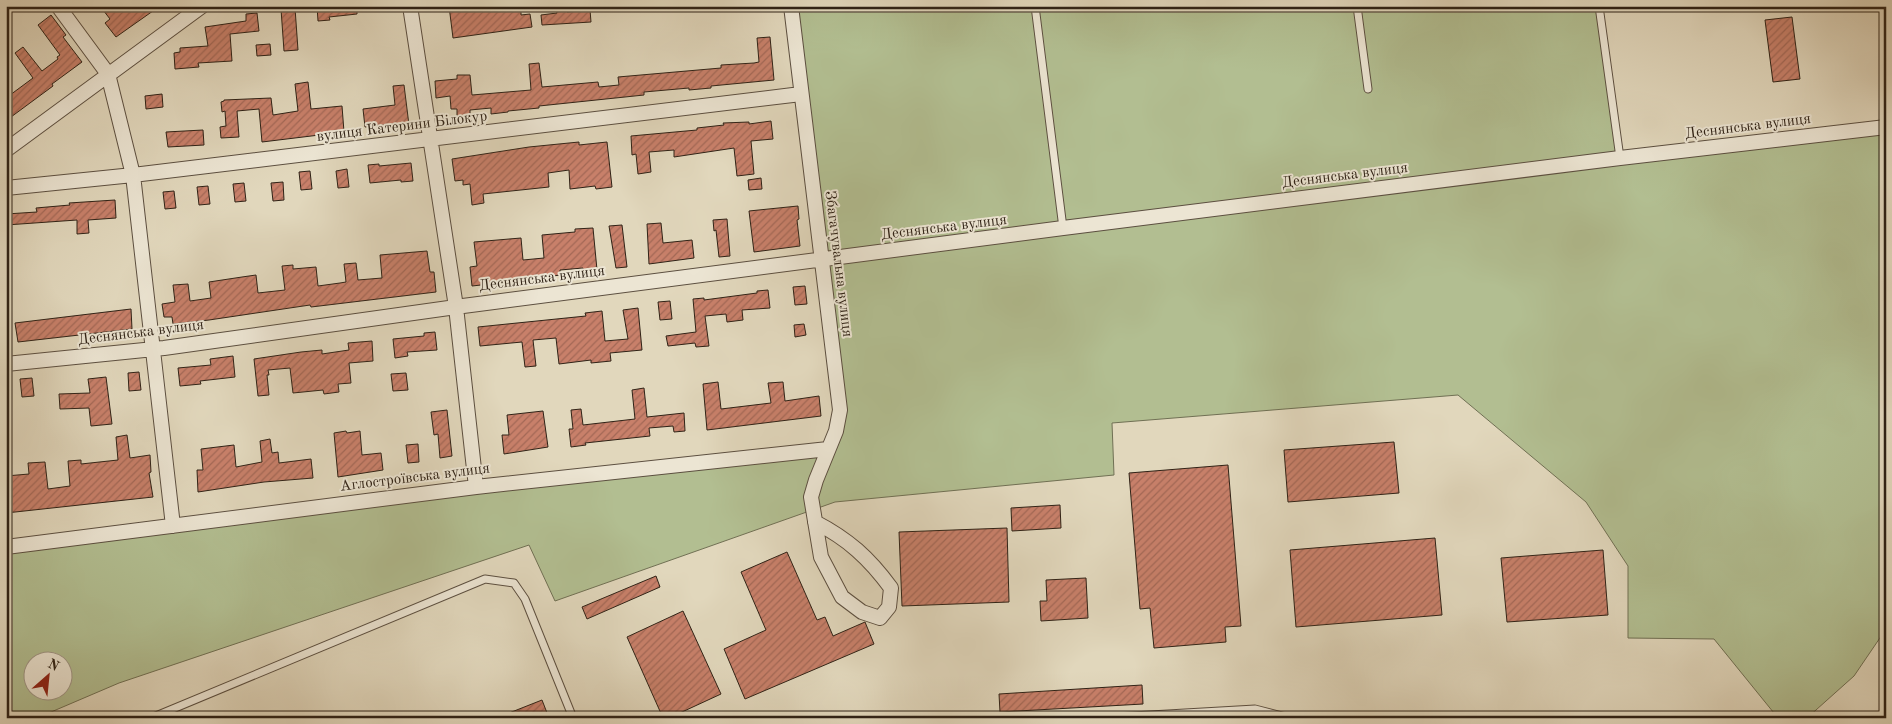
<svg xmlns="http://www.w3.org/2000/svg" width="1892" height="724" viewBox="0 0 1892 724" font-family="'Old Standard TT',serif">
  <style>
    .green { fill: #b2be91; stroke: #707054; fill-rule: evenodd }
    .building { fill: url(#building-hatch); stroke: #2f2216 }
    .lines { fill: none; stroke-linecap: round; stroke-linejoin: round }
    .service-casing { stroke: #5c4f40; stroke-width: 9 }
    .minor-casing { stroke: #5c4f40; stroke-width: 16 }
    .service { stroke: #ece5d3; stroke-width: 7 }
    .minor { stroke: #ece5d3; stroke-width: 14 }
    .labels { text-anchor: middle; dominant-baseline: central; stroke-width: 4; stroke-linejoin: round; paint-order: stroke }
    .street-label { font-size: 15px; fill: #2f2216; stroke: #ece5d3 }
  </style>
  <defs>
    <pattern id="building-hatch" width="6" height="6" patternUnits="userSpaceOnUse" patternTransform="scale(1.25)"><rect width="6" height="6" fill="#c8806a"/><path d="M-1 1l2-2M0 6l6-6M5 7l2-2" fill="none" stroke="#a36856"/></pattern>
  </defs>
  <rect width="100%" height="100%" fill="#e1d7bc"/>
  <filter id="stains"><feTurbulence type="fractalNoise" baseFrequency=".004" numOctaves="4"/><feColorMatrix values="0 0 0 0 .2 0 0 0 0 .09 0 0 0 0 .02 0 0 0 .5 -.17"/></filter>
  <radialGradient id="worn" r=".72"><stop offset=".6" stop-color="#630" stop-opacity="0"/><stop offset="1" stop-color="#630" stop-opacity=".3"/></radialGradient>
  <path class="green" d="M791,6H1599L1620,158L1886,127V629L1854,676L1807,718H1778L1714,639L1628,638V566L1586,502L1458,395L1112,423L1114,475L835,502L555,601L529,545L119,683L37,718H6V547L828,449L836,431ZM32,662H62V692H32Z"/>
  <path class="building" d="M100,6H160L116,37L105,23L110,19Z
    M317,6H357V14L329,17L330,20L318,21Z
    M449,6H521V15L530,14L532,27L453,38Z
    M295,8L298,50L284,51L281,9Z
    M567,8V12L590,10L591,22L542,25L541,15L557,13L556,10Z
    M257,13L259,31L230,34L232,61L198,63L199,67L175,69L174,53L180,52V48L208,46L205,27L246,21V14Z
    M51,15L66,35L63,37L82,62L52,84L53,86L11,117L6,111V98L33,78L15,53L23,47L42,71L58,59L57,57L60,55L38,25Z
    M1792,17L1800,79L1773,82L1765,20Z
    M770,37L774,80L711,86V88L689,90V88L644,92V95L539,106V108L508,111V112L491,114V108L470,110V116H457V109H451L450,96L436,98L435,81L457,79V75H470L472,95L531,90L529,64L539,63L542,87L598,82L599,87L619,85L618,77L721,68V65L754,63L759,62L757,38Z
    M270,44L271,55L257,56L256,45Z
    M308,82L311,109L342,106L344,132L262,142L259,109L237,111L239,137L221,138L220,127L226,126L225,111L222,112L221,102L224,101V100L271,98L273,115L298,111L295,84Z
    M404,85L409,125L394,126V124L365,127L363,109L395,105L393,86Z
    M162,94L163,107L146,109L145,96Z
    M771,121L773,139L751,141L754,174L737,176L734,148L674,157V150L649,152L651,172L638,174L636,154L632,155L631,136L697,130V128L724,125L723,123L749,122V124Z
    M203,130L204,145L168,147L166,132Z
    M579,142V145L607,142L612,187L596,189L595,186L570,189L569,170L548,173L549,187L483,194L484,203L472,205L470,184L463,185V180L455,181L452,159L529,147Z
    M411,163L413,181L401,182V180L370,183L368,165L379,164V166Z
    M347,169L349,187L338,188L336,171Z
    M310,171L312,189L301,190L299,172Z
    M761,178L762,189L749,190L748,180Z
    M283,182L284,200L273,201L271,183Z
    M244,183L246,201L235,202L233,184Z
    M208,186L210,204L199,205L197,187Z
    M174,191L176,208L165,209L163,192Z
    M115,200L116,218L88,220L89,233L77,234V220L6,225V214L37,212L36,208L70,205L69,203Z
    M798,206L799,219L797,220L800,246L754,252L749,211Z
    M727,219L730,256L719,257L716,230L714,231L713,220Z
    M661,223L663,243L692,240L694,258L649,264L647,224Z
    M622,225L627,267L616,268L609,226Z
    M593,228L597,270L596,272L583,274V268L560,270V275L526,280L472,286L470,267L477,266L474,242L521,238L523,260L544,258L542,235L575,232V229Z
    M427,251L430,272H434L436,292L311,307L310,305L209,320L173,324L172,317H164L162,304L175,302L173,285L188,284L190,301L211,298L209,282L242,277L256,275L258,293L285,290L282,266L293,265V269L316,267L318,286L340,283L346,282L344,264L356,263L358,280L382,278L380,255Z
    M805,286L807,304L795,305L793,287Z
    M768,290L770,308L742,310L743,320L727,322L726,314L705,316L709,346L696,347L695,343L668,346L666,336L696,332L693,299L704,298V300L757,293V291Z
    M670,301L672,319L660,320L658,302Z
    M638,308L642,350L610,353L611,361L591,363V360L559,364L556,338L533,340L536,366L525,367L522,342L480,346L478,327L586,316L585,313L602,311L605,341L628,339L623,310Z
    M131,309L132,329L18,342L15,323Z
    M804,324L806,335L795,337L794,325Z
    M435,332L437,350L407,352L408,356L395,358L393,339L424,336V333Z
    M372,341L373,361L349,363L351,383L338,384L339,392L324,394L323,390L293,393L290,368L268,370L269,375H267L269,395L258,396L254,359L301,352L322,350V354L349,350L348,343Z
    M233,356L235,377L200,381L201,384L180,386L178,368L211,365L210,359Z
    M139,372L141,390L129,391L128,373Z
    M406,373L408,390L393,391L391,374Z
    M106,377L112,424L91,426L89,408L60,409L59,394L90,393L88,379Z
    M32,378L34,396L22,397L20,379Z
    M718,382L721,409L771,403L768,383L783,382L785,401L819,396L821,416L707,430L703,384Z
    M644,388L647,417L684,413L685,431L674,432L673,426L649,428L650,436L585,443L586,445L571,447L569,429H573L571,410L581,409L583,425L635,419L632,390Z
    M447,410L452,456L440,458L438,434L434,435L431,412Z
    M543,411L548,447L504,454L502,435H509L507,415Z
    M346,431L347,433L360,431L362,455L381,453L383,470L338,477L334,433Z
    M127,435L130,458L150,455L151,472L149,473L153,497L6,513V476L29,474L28,463L45,462L48,489L70,486L68,461L81,460V464L118,460L116,437Z
    M270,439L272,453L278,452L279,463L311,459L313,478L264,482L198,492L197,470H203L201,449L234,445L236,467L262,462L260,441Z
    M1394,442L1399,493L1288,502L1284,450Z
    M418,444L419,462L408,463L406,445Z
    M1228,465L1241,626L1225,627L1226,642L1154,648L1150,608L1140,609L1129,473Z
    M1060,505L1061,528L1012,531L1011,508Z
    M1007,528L1009,602L902,606L899,532Z
    M1435,538L1442,615L1296,627L1290,550Z
    M1603,550L1608,615L1507,622L1501,558Z
    M787,552L817,620L825,617L833,636L865,622L874,644L745,699L724,649L766,630L741,572Z
    M656,576L660,587L587,619L582,607Z
    M1086,578L1088,618L1041,621L1040,601H1047L1046,580Z
    M683,611L721,694L669,718H663L627,637Z
    M1142,685L1143,704L1000,712L999,694Z
    M542,700L549,718H499V717Z"/>
  <g class="lines">
    <g class="service-casing">
      <path id="service" d="M1035,6L1063,228
        M1357,6L1368,89
        M1599,6L1620,158
        M151,718L485,579L514,583L525,599L573,718
        M1098,718L1255,709L1290,718"/>
    </g>
    <g class="minor-casing">
      <path id="minor" d="M58,6L108,74L133,175L173,526
        M410,6L456,307L476,487
        M791,6L840,410L836,431L816,480L811,497L821,557L842,597L862,612L880,618L889,607L891,588C869,558 848,539 815,522
        M6,150L202,6
        M6,188L133,175L801,94
        M6,364L164,348L463,306L1063,228L1620,158L1886,127
        M6,547L476,487L828,449"/>
    </g>
    <use href="#service" class="service"/>
    <use href="#minor" class="minor"/>
  </g>
  <g class="labels">
    <g class="street-label">
      <text transform="translate(402 127) rotate(-7)">вулиця Катерини Білокур</text>
      <text transform="translate(1748 127) rotate(-7)">Деснянська вулиця</text>
      <text transform="translate(1345 176) rotate(-7)">Деснянська вулиця</text>
      <text transform="translate(944 228) rotate(-7)">Деснянська вулиця</text>
      <text transform="translate(838 264) rotate(83)">Збагачувальна вулиця</text>
      <text transform="translate(542 279) rotate(-7)">Деснянська вулиця</text>
      <text transform="translate(141 333) rotate(-7)">Деснянська вулиця</text>
      <text transform="translate(415 478) rotate(-7)">Аглостроївська вулиця</text>
    </g>
  </g>
  <rect width="1892" height="724" fill="none" stroke="#e1d7bc" stroke-width="25"/>
  <rect x="8" y="8" width="1877" height="709" fill="none" stroke="#2f2216" stroke-width="2.5"/>
  <rect x="12" y="12" width="1867" height="699" fill="none" stroke="#2f2216"/>
  <g transform="translate(48 676) rotate(27)"><circle r="24" fill="#ece5d3" stroke="#a09787"/>
  <path d="M0-4L9 19L0 12L-9 19Z" fill="#8f2418"/>
  <text y="-8" font-size="14" font-weight="bold" text-anchor="middle" fill="#2f2216">N</text>
  </g>
  <rect width="100%" height="100%" filter="url(#stains)"/>
  <rect width="100%" height="100%" fill="url(#worn)"/>
</svg>
